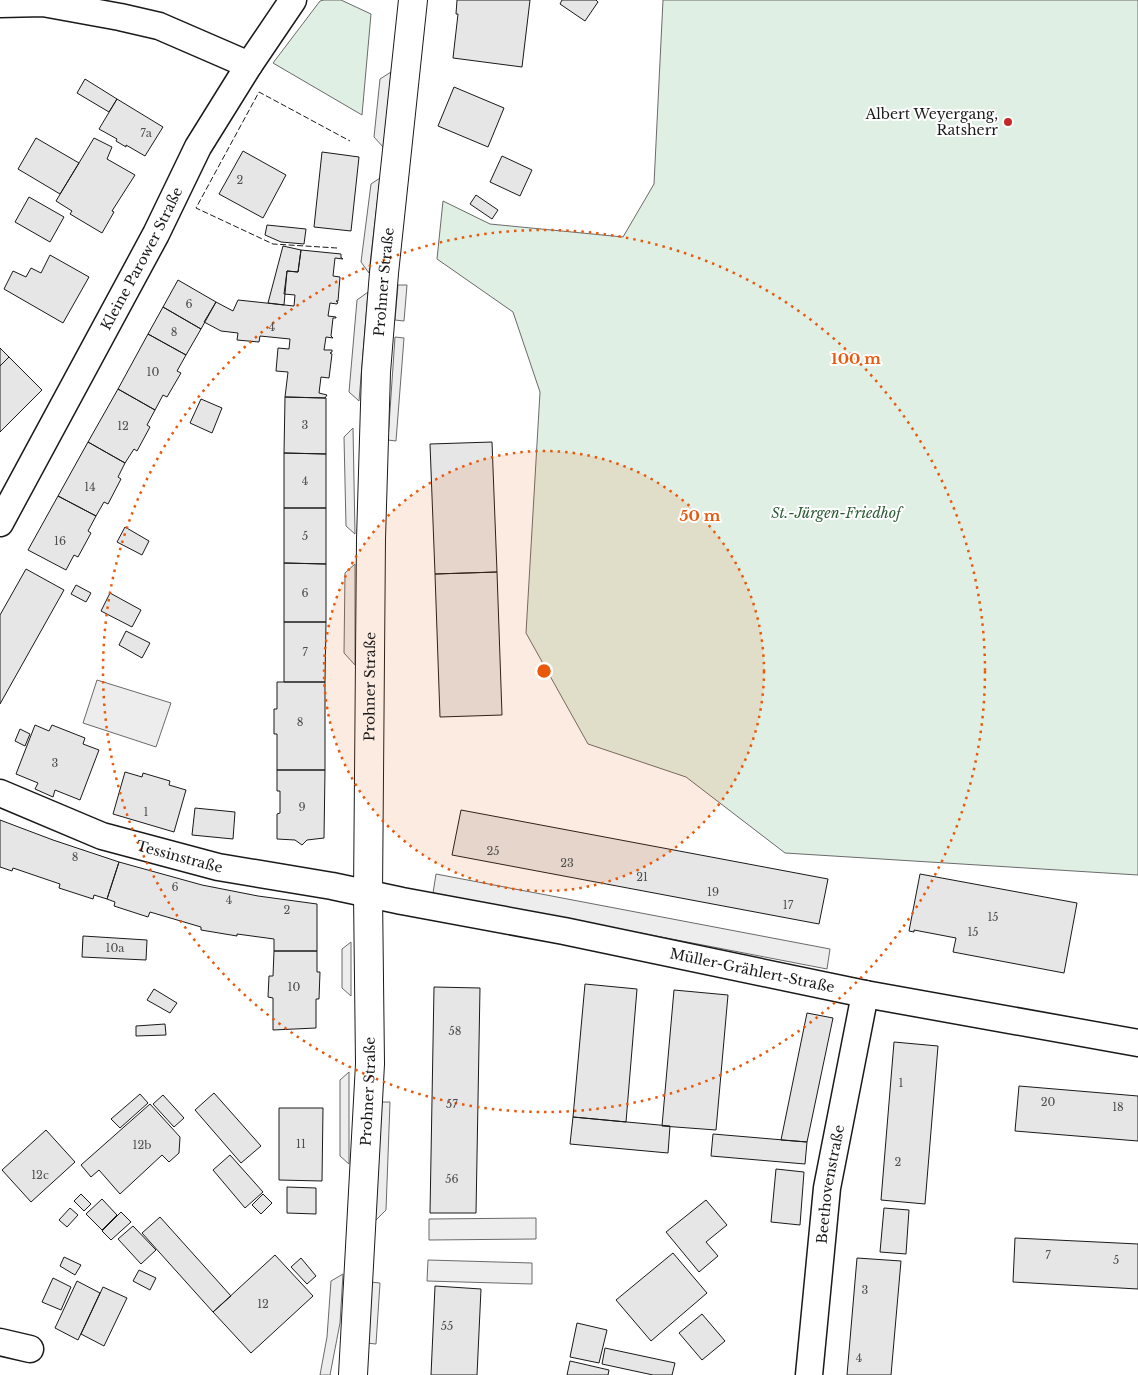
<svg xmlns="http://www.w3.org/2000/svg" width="1138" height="1375" viewBox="0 0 1138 1375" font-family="'Libre Baskerville',serif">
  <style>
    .green { fill: #e0efe3; stroke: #6a6a6a }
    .parking { fill: #ededed; stroke: #6a6a6a }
    .building { fill: #e6e6e6; stroke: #1a1a1a }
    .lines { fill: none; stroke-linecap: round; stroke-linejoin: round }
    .minor-casing { stroke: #1a1a1a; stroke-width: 29 }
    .secondary-casing { stroke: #1a1a1a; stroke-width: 30 }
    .minor { stroke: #fff; stroke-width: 26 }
    .secondary { stroke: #fff; stroke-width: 28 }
    .fence { stroke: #1a1a1a; stroke-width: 1; stroke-dasharray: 6 2.5; stroke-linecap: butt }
    .ring { fill: none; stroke: #e8590c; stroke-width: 2.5; stroke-dasharray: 2.5 5 }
    .poi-dot { fill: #c62828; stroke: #fff; stroke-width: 2 }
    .labels { text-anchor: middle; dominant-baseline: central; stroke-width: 4; stroke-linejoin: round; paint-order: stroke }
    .number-label { font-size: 11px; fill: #4d4d4d }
    .poi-label { font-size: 14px; fill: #1a1a1a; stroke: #fff; text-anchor: end }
    .street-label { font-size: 14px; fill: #1a1a1a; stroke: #fff }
    .park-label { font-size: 14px; font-style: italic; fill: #2b5a34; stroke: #fff }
    .centre { fill: #e8590c; stroke: #fff; stroke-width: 2.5 }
    .ring-label { font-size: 15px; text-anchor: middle; font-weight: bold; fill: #e8590c; stroke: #fff; stroke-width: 4; stroke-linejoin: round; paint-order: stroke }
  </style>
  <rect width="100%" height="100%" fill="#fff"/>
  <path class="green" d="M324,0H341L371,14L362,115L273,63L320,1Z
    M663,0H1138V875L785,853L686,777L588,744L526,633L540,392L513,312L437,259L443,201L490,224L623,237L654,184Z"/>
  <path class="parking" d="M391,72L384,148L374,137L380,79Z
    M380,178L369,273L361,262L371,184Z
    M398,285H407L404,321L395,320Z
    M368,292L359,401L349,392L357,300Z
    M395,337L404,338L396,441L388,440Z
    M353,428L355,534L346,526L344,437Z
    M355,564V665L344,653L345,573Z
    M97,680L171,703L156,747L83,723Z
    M436,874L830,949L827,969L433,893Z
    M351,942V996L342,988V949Z
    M349,1072V1164L340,1156V1080Z
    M378,1102H390L386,1210L375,1221Z
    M536,1218V1239L429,1240V1219Z
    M428,1260L532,1263V1284L427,1281Z
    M343,1274L340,1323L330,1375H320L327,1337L331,1281Z
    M370,1282L380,1283L376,1344L366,1343Z"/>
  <path class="building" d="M457,0H530L522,67L453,58L458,14H456Z
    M562,0H596L598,2L585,21L560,4Z
    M85,79L117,99L109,112L77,93Z
    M454,87L504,108L488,147L438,126Z
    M117,99L163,127L145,156L126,145V147L116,141L117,139L99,129Z
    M36,138L79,163L60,194L18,169Z
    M94,138L112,147L107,159L135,175L112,211L114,212L102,233L70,214L72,211L56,201Z
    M243,151L286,175L263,218L219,194Z
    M322,152L359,157L351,231L314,227Z
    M502,156L532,170L520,196L490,182Z
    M476,195L498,210L492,219L470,204Z
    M29,197L64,217L50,242L15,222Z
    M267,225L306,229L304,244L281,242L265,235Z
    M283,246L301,250L298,272L287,271L284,305L268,303Z
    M301,250L341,254V258H342L343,259L335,258L333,276L340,277L338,301H336L338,302L337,304L330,303L328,316L336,317V318H333L331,336L333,338L326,337L324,350H332V352L330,353L332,354L329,378L321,377L319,393L327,395L325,398L285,397L288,372L276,371L278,348L289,349L290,339L260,336L259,342L237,340L238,333L221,331L204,322L216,302L233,311L238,300L294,306L295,295L284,294L287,271L298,272Z
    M50,255L89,277L63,323L4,289L13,271L26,277L31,268L41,273Z
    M178,280L216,302L201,329L163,307Z
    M163,307L201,329L186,355L148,334Z
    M148,334L186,355L177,371L181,373L167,397L163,395L155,410L118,389Z
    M0,348L9,357L0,366Z
    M9,357L42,390L0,432V366Z
    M118,389L155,410L147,425L150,427L137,451L134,449L125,463L88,442Z
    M285,397L326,398V454L284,453Z
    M201,399L222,408L212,433L190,423Z
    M88,442L125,463L118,477L121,479L108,504L104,502L96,516L58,496Z
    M492,442L497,572L435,574L430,444Z
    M284,453L326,454V508H284Z
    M58,496L96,516L88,531L91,533L78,557L74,555L66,570L28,550Z
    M284,508H326V564L284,563Z
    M125,527L149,541L142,555L117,542Z
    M284,563L326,564V622H284Z
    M26,569L64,590L0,704V615Z
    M497,572L502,715L440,717L435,574Z
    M76,585L91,593L86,602L71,594Z
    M110,593L141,610L132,627L101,611Z
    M284,622H326L325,682H284Z
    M126,631L150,643L142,658L119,645Z
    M277,682H325V770H277V734H274V709H277Z
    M35,725L49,731L52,725L85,738L83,744L99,750L80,800L55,790L53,797L35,789L38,783L16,774Z
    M20,729L30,734L25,746L15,741Z
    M277,770H325L324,838L307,840L302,845L295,840L277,839V814L280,813V791H277Z
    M125,772L142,777L143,773L170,781L169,785L186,790L174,832L113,814Z
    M195,808L235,812L233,839L192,835Z
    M461,810L828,879L819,924L452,855Z
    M0,820L53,840L119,862L107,899L94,895L93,899L59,888L60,884L13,868L12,871L0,867Z
    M119,862L202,885L258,896L317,904V951H274V939L237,934V936L201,930V927L150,912L148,917L114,906L115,902L107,899Z
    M920,874L1077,903L1064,973L953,952L956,938L914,930V932L909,931Z
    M83,936L147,940L146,960L82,957Z
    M274,951H317V972H320L319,999H316V1028L273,1030V998L268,997L269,976H273Z
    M585,984L637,989L626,1122L573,1117Z
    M434,987L480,988L476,1213H430Z
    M154,989L177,1003L170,1013L147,1000Z
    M674,990L728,995L716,1130L662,1126Z
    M807,1013L833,1018L807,1142L781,1140Z
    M165,1024L166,1035L136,1036V1026Z
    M894,1042L938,1046L925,1204L881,1200Z
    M1019,1086L1138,1096V1141L1015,1131Z
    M214,1093L261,1146L241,1163L195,1110Z
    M140,1094L148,1103L120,1128L111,1119Z
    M163,1095L184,1118L174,1127L153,1104Z
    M150,1104L180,1137L179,1153L169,1162L162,1155L120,1194L99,1170L91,1177L81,1165Z
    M279,1108H323L322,1181L279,1180Z
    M573,1117L670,1126L668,1153L570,1144Z
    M46,1130L75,1162L31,1202L2,1170Z
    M713,1134L807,1142L805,1164L711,1156Z
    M230,1155L263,1192L245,1208L213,1170Z
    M776,1169L804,1172L800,1225L771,1222Z
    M287,1187L316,1188V1214L287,1213Z
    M81,1194L91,1204L84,1211L74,1201Z
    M263,1194L272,1203L261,1214L252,1205Z
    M102,1199L117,1215L102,1230L86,1214Z
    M706,1200L727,1225L706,1242L718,1256L699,1272L666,1232Z
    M70,1208L78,1215L67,1227L59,1220Z
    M884,1208L909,1210L906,1254L880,1252Z
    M121,1212L131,1222L111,1240L102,1231Z
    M160,1217L231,1296L213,1312L142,1233Z
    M133,1226L156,1250L141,1264L118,1239Z
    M1015,1238L1138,1244V1289L1013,1282Z
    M673,1253L707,1293L651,1341L616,1300Z
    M275,1255L313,1296L251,1353L213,1312Z
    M64,1257L81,1265L75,1275L60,1266Z
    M301,1258L316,1276L307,1284L291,1267Z
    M857,1258L901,1261L891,1375H847Z
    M139,1270L156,1278L150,1290L133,1281Z
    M53,1278L71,1287L61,1310L42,1302Z
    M77,1281L100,1293L78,1340L55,1328Z
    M435,1286L481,1289L477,1375H431Z
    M103,1287L127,1298L104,1346L81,1334Z
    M702,1314L725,1341L702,1360L679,1333Z
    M577,1323L607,1330L599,1363L570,1357Z
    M605,1348L675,1363L672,1375H653L602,1364Z
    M570,1361L609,1370L608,1375H567Z"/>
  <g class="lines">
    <g class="minor-casing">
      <g id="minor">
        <path d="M0,4L43,3L120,17L159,26L249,65"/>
        <path id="s1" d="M0,523L156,234L198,147L249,65L293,0"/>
        <path id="s2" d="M0,793L102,836L218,867L332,886L402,901L564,931L865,994L1138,1043"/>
        <path d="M0,1342L30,1349"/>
        <path id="s3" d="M809,1375L827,1188L865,994"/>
      </g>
    </g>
    <g class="secondary-casing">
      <g id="secondary">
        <path id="s4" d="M353,1375L370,1064L368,894L371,539L376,372L384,273L413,0"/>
      </g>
    </g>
    <use href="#minor" class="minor"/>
    <use href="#secondary" class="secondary"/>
    <path class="fence" d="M337,248L273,244L196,208L259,92L350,141"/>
  </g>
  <circle cx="544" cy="671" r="220" fill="#e8590c" fill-opacity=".12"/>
  <g class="ring">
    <circle cx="544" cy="671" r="220"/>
    <circle cx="544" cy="671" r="441"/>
  </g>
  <circle class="poi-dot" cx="1008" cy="122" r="5"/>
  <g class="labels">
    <g class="number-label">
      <text x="146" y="133">7a</text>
      <text x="240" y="180">2</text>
      <text x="189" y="304">6</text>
      <text x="272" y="327">4</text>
      <text x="174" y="332">8</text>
      <text x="153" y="372">10</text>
      <text x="305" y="425">3</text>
      <text x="123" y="426">12</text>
      <text x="305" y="481">4</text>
      <text x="90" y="487">14</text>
      <text x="305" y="536">5</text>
      <text x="60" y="541">16</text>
      <text x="305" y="593">6</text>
      <text x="305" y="652">7</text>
      <text x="300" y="722">8</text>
      <text x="55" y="763">3</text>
      <text x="302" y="807">9</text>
      <text x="146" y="812">1</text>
      <text x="493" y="851">25</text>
      <text x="75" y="857">8</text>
      <text x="567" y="863">23</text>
      <text x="642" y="877">21</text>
      <text x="175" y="887">6</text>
      <text x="713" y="892">19</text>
      <text x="229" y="900">4</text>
      <text x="788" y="905">17</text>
      <text x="287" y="910">2</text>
      <text x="993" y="917">15</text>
      <text x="973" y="932">15</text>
      <text x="115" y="948">10a</text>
      <text x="294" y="987">10</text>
      <text x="455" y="1031">58</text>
      <text x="901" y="1083">1</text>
      <text x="1048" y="1102">20</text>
      <text x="452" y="1104">57</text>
      <text x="1118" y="1107">18</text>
      <text x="301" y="1144">11</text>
      <text x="142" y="1145">12b</text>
      <text x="898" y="1162">2</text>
      <text x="40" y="1175">12c</text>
      <text x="452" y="1179">56</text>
      <text x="1048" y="1255">7</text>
      <text x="1116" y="1260">5</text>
      <text x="865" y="1290">3</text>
      <text x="263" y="1304">12</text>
      <text x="447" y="1326">55</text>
      <text x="859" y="1358">4</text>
    </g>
    <g class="poi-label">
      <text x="998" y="114">Albert Weyergang,<tspan x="998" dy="16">Ratsherr</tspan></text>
    </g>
    <g class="street-label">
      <text stroke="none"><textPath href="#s1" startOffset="300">Kleine Parower Straße</textPath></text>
      <text stroke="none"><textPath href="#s4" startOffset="1094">Prohner Straße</textPath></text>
      <text stroke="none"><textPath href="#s4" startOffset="689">Prohner Straße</textPath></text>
      <text stroke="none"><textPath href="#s2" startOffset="191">Tessinstraße</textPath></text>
      <text stroke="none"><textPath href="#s2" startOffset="775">Müller-Grählert-Straße</textPath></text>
      <text stroke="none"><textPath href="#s4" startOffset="284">Prohner Straße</textPath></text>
      <text stroke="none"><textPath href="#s3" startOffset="192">Beethovenstraße</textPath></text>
    </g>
    <g class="park-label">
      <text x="836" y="513">St.-Jürgen-Friedhof</text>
    </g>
  </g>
  <circle cx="544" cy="671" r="8" class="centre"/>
  <g class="ring-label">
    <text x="856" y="364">100 m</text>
    <text x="700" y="521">50 m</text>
  </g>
</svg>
